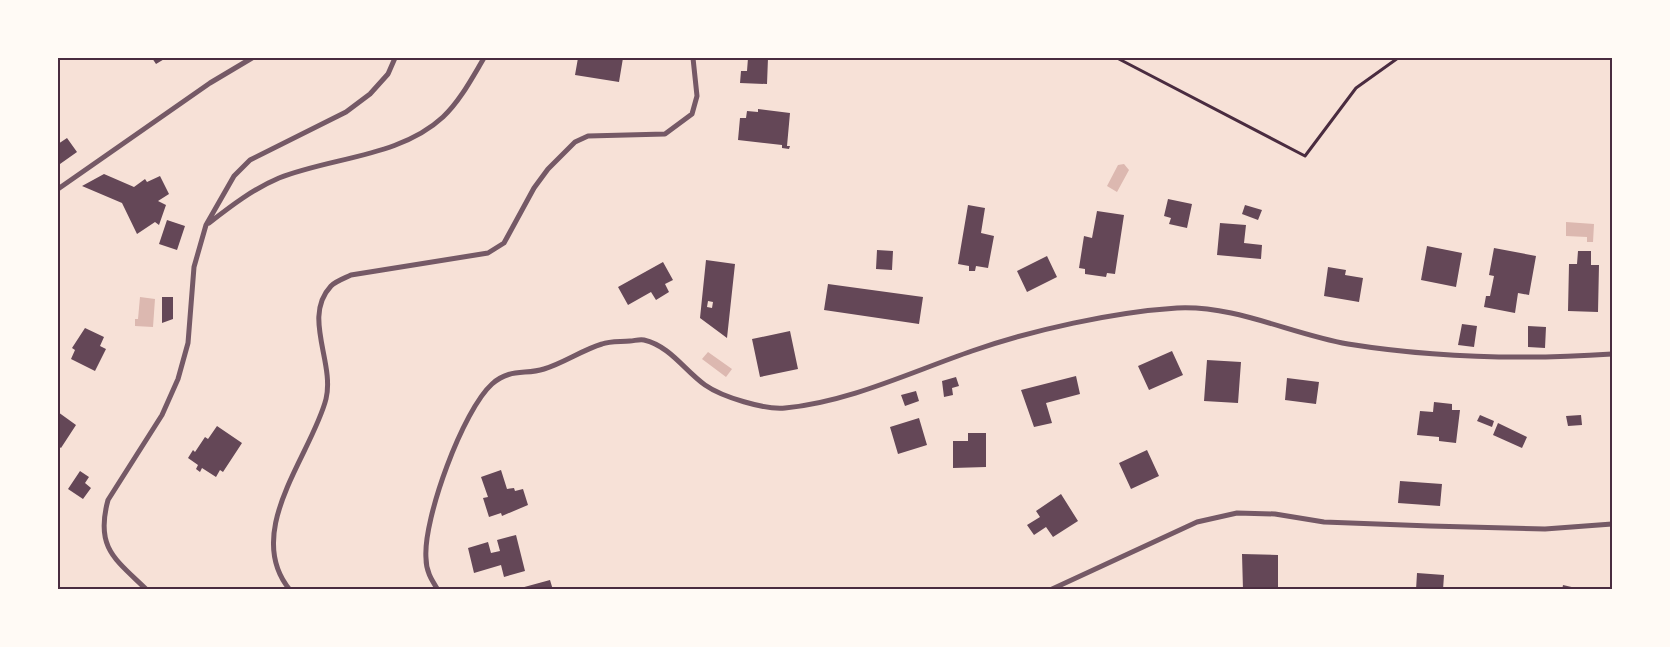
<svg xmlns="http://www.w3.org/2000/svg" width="1670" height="647" viewBox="0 0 1670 647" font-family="'Exo 2',sans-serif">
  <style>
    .water { fill: #dcb8b0 }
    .building { fill: #644757; fill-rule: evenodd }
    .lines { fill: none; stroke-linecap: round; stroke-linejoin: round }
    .path { stroke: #4a2c40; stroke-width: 3 }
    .minor { stroke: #755966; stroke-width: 5 }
    .neatline { fill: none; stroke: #4a2c40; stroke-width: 2 }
  </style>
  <rect width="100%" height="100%" fill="#f7e1d7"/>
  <path class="water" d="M1124,164L1129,170L1117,192L1107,186L1118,165Z
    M1566,222L1594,224L1593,242H1587V237L1566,236Z
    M140,297L155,299L153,327L135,326V319H138Z
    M708,352L732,369L726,377L702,359Z"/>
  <path class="building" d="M152,58H166L156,64Z
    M578,58H623L619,82L575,75Z
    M748,58H768L767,84L740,83L741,71H747Z
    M758,109L790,113L787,146H790L789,149L782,148V145L738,140L740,118H746L747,111L758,112Z
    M67,138L77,152L60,164L58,160V144Z
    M104,174L134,187L145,179L147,182L160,176L169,194L158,201L166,205L159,225L155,222L137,234L122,203L82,186Z
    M1168,199L1192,204L1187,228L1169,224L1171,218L1164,216Z
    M968,205L985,208L981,233L994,236L988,268L976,266L975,271H969V266L958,264Z
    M1245,205L1262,210L1258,220L1242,214Z
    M1097,211L1124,215L1115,274L1107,273L1106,277L1085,274V269L1079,268L1084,236L1092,238Z
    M167,220L185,226L177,250L159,244Z
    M1220,223L1246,225L1244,243L1262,245L1261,259L1217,255Z
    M1427,246L1462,253L1456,287L1421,280Z
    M1494,248L1536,256L1529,295L1518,293L1515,313L1484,307L1486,296H1490L1494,276L1489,275Z
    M877,250L893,251L892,270L876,269Z
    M1578,251H1591V265H1599L1598,312L1568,311L1569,264H1577Z
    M1047,256L1057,277L1027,292L1017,271Z
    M706,260L735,264L727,338L700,318ZM708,301L713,302L712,308L707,307Z
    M663,262L673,280L665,284L669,292L656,300L651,292L628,305L618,287Z
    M1328,267L1346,270L1345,275L1363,278L1359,302L1324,296Z
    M828,284L923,297L919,324L824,310Z
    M162,297H173V319L162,323Z
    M1462,324L1477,326L1474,347L1458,345Z
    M1528,326L1546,327L1545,348L1528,347Z
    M85,328L104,337L100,346L106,349L95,371L71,359L75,350L72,348Z
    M790,331L798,369L760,377L752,339Z
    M1172,351L1183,375L1149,390L1138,366Z
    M1207,360L1241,362L1238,403L1204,401Z
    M1076,376L1080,394L1046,403L1052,423L1034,427L1021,390Z
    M956,377L959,386L952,388L953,395L944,397L942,381Z
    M1287,378L1319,382L1316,404L1285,400Z
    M916,391L919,401L905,406L901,395Z
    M1434,402L1452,404V410H1460L1456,443L1439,441V437L1417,435L1420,411L1433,412Z
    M58,412L76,425L61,448L58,446Z
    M1480,415L1494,421L1492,427L1477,421Z
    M1581,415L1582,425L1568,426L1566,416Z
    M919,418L927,445L898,454L890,427Z
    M1498,423L1527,437L1522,448L1493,435Z
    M217,426L242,443L223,472L220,470L216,477L202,468L200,472L196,469L198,465L188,458L193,450L195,452L205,437L208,439Z
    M968,433H986V467L953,468V441H968Z
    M1147,450L1159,476L1131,489L1119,463Z
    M501,470L507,489L514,488L515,491L523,489L528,505L502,516L501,513L489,517L483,498L488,497L481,477Z
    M80,471L89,477L85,483L91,488L83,499L68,489Z
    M1400,481L1442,484L1440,506L1398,503Z
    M1061,494L1078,521L1053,537L1046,527L1034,535L1027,525L1040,517L1036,511Z
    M516,535L525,571L504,577L501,565L474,573L468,548L488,542L491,553L500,551L497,540Z
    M1242,554L1278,555V588L1243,590Z
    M1417,573L1444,575L1443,590H1416Z
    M550,580L553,590H517V589Z
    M1563,585L1580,589V590H1562Z"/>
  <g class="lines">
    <path class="path" d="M1117,58L1305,156L1356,88L1398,58"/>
    <path class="minor" d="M58,189L210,83L252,58
      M209,223C231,206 253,189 279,178C332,157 400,157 443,117C460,101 472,78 484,58
      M147,590C115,559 95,548 108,500L162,415L178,379L188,343L194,267L206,225L234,176L250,160L346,112L370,94L388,74L395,58
      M290,590C242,532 312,454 326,399C335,362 302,317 331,286C336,281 345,278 351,275L488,253L504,243L534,188L548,169L575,142L588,136L665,134L692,114L697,96L693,58
      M438,590C431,579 426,571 426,558C423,519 463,410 492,384C510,368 525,375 544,369C564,363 582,350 602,344C610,341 621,342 630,341C634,341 639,339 644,340C670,346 685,371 705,385C722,397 765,410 785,408C849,402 911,372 972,351C1032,330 1114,312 1177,308C1235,305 1291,334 1348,344C1436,358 1523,360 1612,354
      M1050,590L1197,522L1237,513L1275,514L1324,522L1430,526L1545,529L1612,524"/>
  </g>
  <rect width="1670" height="647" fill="none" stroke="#fffaf5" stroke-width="118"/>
  <rect x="59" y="59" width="1552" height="529" class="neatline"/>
</svg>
